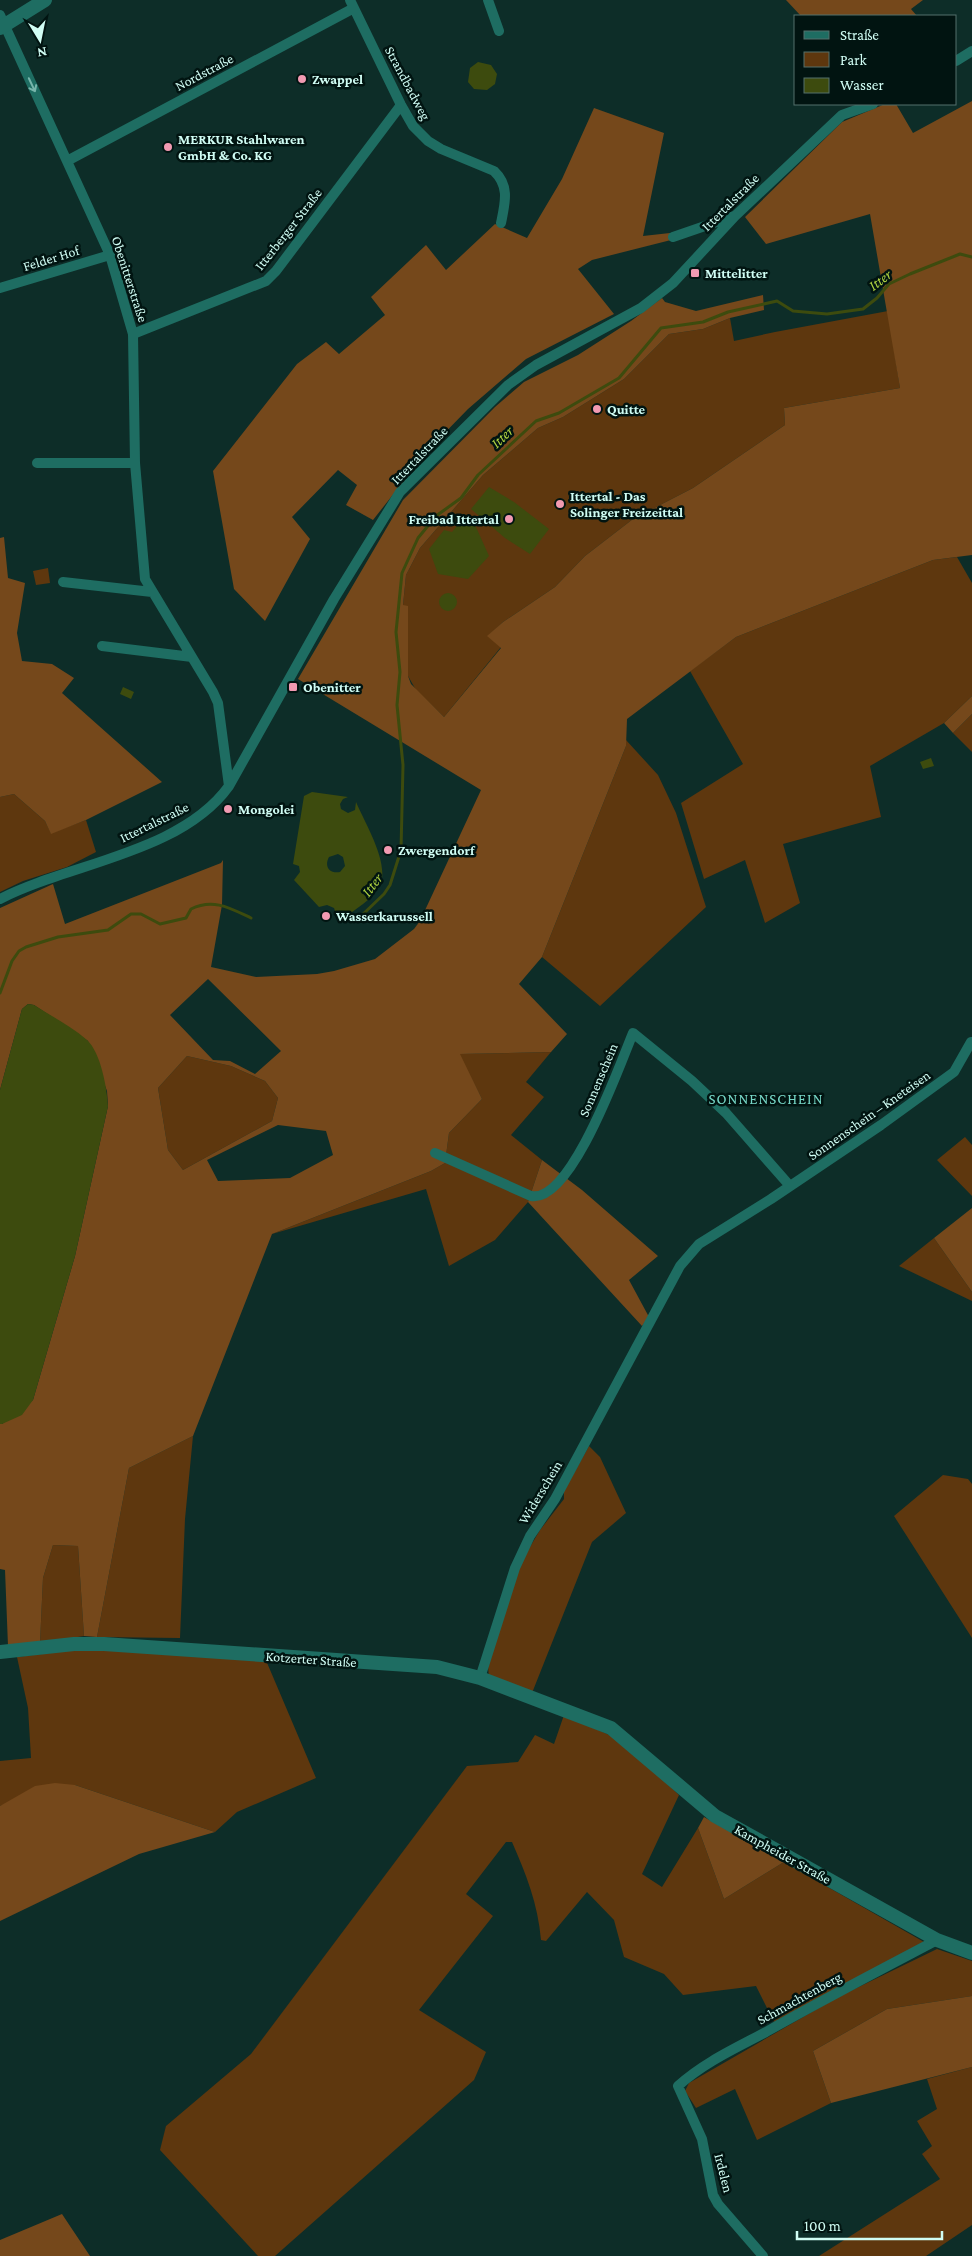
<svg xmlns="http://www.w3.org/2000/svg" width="972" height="2256" viewBox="0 0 972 2256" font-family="'Crimson Pro',serif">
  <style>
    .green { fill: #5e370e }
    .forest { fill: #75481b; fill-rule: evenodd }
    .water { fill: #3d4b0e; fill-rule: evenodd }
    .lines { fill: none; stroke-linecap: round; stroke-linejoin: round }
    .stream { stroke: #3d4b0e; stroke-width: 3 }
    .street { stroke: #1e6d62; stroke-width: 10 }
    .secondary { stroke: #1e6d62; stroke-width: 14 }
    .oneway { stroke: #77b5ab }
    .poi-dot { fill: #f19ab2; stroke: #011411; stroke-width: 2 }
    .labels { text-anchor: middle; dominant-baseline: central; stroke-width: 5; stroke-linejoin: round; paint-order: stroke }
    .street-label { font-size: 14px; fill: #d0fdf4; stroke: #011411 }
    .poi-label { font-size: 14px; font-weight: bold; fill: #d0fdf4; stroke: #011411; text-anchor: start }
    .water-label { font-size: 15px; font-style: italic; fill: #afd241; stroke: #011411 }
    .neighbourhood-label { font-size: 15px; letter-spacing: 1px; fill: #76d7c7; stroke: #011411 }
  </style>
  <rect width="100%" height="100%" fill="#0d2d28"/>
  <path class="green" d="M888,311L900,388L784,408L785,425L693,488L633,519L585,556L555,587L503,622L488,636L501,647L444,717L416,690L408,676L403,605L406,575L420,548L483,475L538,428L563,417L624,379L669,334L703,329L730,318L734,341L775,332Z
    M957,557L972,583V696L944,723L870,766L881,817L783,844L800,903L765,923L745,860L704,879L681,803L743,764L690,671L736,637L933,560Z
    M48,568L50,583L36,585L33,571Z
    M972,714V752L953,733Z
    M626,740L658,775L676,813L706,907L600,1006L542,957L626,746Z
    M14,794L45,821L51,833L86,820L96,852L67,867L23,881L0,892V797Z
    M551,1052L526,1082L544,1097L511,1135L542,1160L528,1202L495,1240L449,1266L426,1189L272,1234L431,1171L445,1163L449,1133L482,1099L459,1054Z
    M187,1056L231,1066L265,1081L278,1098L272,1121L183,1170L168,1150L158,1088Z
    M965,1137L972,1145V1196L937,1160Z
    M934,1238L972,1292V1301L899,1266Z
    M193,1436L185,1519L180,1638L97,1637L129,1468Z
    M589,1446L600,1457L626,1513L592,1542L532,1693L489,1678L488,1666L521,1562L540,1530L564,1499V1491Z
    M943,1475L968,1479L972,1484V1638L894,1516Z
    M53,1545L78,1546L84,1636L40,1643L43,1578Z
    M118,1650L265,1658L316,1778L237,1812L215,1832L75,1785L0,1806V1761L31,1758L28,1708L17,1657L66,1651Z
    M564,1715L621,1740L679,1795L642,1874L662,1887L698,1828L724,1899L784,1862L924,1942L774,2022L756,1986L683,1995L664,1974L624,1957L614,1920L587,1892L546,1941L541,1940C538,1904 526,1874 512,1842H506L466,1894L493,1916L419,2010L486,2052L474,2080L275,2256H258L160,2150L166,2126L251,2054L467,1766L518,1762L535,1735L554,1744Z
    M937,1949L972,1961V1996L887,2009L813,2051L831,2103L757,2140L735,2089L696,2108L685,2091L689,2083L836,1998Z
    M972,2067V2225L926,2256H819L940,2179L922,2154L932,2146L917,2121L937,2109L927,2079Z"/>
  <path class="forest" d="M786,0H923L911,9L917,16H801Z
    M972,101V555L933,560L736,637L627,719L626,746L542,957L519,984L567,1034L551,1052L460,1054L482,1099L449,1133L445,1163L431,1171L272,1234L193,1436L129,1468L97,1637L84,1636L78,1546L53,1545L43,1578L40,1643L8,1646L5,1570L0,1569V1424H2L33,1400L75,1256L108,1106L107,1091L88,1041L34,1005L28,1004L22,1009L0,1090V908L53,884L65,924L221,863L223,860L222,905L211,967L256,977L317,974L334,971L375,959L414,929L420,921L481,790L298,679L403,500L495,407L524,382L578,355L631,321L662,298L665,302L696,311L763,295L764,310L730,318L703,329L669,334L624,379L563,417L538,428L483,475L420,548L406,575L403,605L408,606V676L411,684L444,717L501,648L487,636L503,622L555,587L585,556L633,519L693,488L785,425L784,408L900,388L870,214L766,244L745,217L842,122L885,104H896L913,133ZM208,979L281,1051L255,1074L230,1061L213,1060L170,1015ZM187,1056L231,1066L265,1081L278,1098L272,1121L183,1170L168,1150L158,1088ZM278,1125L326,1131L333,1155L290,1178L218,1181L207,1160Z
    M594,108L664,133L643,236L670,233L671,240L592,260L578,269L614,314L526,359L468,409L429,449L373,520L346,505L357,485L338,470L292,517L310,539L265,621L234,589L213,471L297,364L326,342L339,354L385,315L371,297L426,245L446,270L495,224L527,238L562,179Z
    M4,537L8,578L25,583L17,633L22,661L52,664L74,678L62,693L162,782L86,820L51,834L45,821L14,794L0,797V538Z
    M972,696V714L953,733L944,723Z
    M542,1160L582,1190L658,1256L629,1280L649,1317L642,1326L528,1202Z
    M972,1208V1292L934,1238Z
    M55,1783L75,1785L215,1832L139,1854L0,1921V1806L35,1786Z
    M704,1817L784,1862L724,1899L698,1828Z
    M972,1996V2067L831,2103L813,2051L887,2009Z
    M62,2214L90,2256H0V2240Z"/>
  <path class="water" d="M478,62L491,65L497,74L495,84L487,90L474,89L468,82L470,68Z
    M489,487L514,502L549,529L530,554L505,538L471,509Z
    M465,516L476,527L489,556L468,579L438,574L429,549L444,530L452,532Z
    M439 602a9 9 0 1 1 18 0a9 9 0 1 1-18 0Z
    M123,687L134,692L131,699L120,694Z
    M931,758L934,766L923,769L920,762Z
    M312,792L348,797L343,799L340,804L341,809L348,813L355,810L356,802C365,823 390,864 380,885C372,900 356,909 343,918L337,917L334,908L327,905L319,907L294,880L300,872L299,866L293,864L304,796ZM338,854L343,857L345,866L340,872C329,874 324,866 329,857Z
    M28,1004L34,1005C51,1016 71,1026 87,1040C101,1053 107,1088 108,1106L75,1256L33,1400L22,1415L2,1424H0V1090L22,1009Z"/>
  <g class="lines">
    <path class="stream" d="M359,918L384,894L390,885L401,850L403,765L397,705L400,672L396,632L402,573L418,538L436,516L461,498L478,475L536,421L559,413L619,378L661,328L703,322L728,312L777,301L793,311L827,314L863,309L877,298L889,284L910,274L960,254L972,257
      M0,993L12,961L19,951L26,947L58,937L108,930L131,914H141L160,924L186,918L191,909C213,898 230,908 251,918"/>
    <path class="street" d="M350,0L401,105L413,126L428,141L441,149L494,171C510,186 505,203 501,223
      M488,0L499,31
      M0,15L110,255L133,334L135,463L145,579L213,692L218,703L229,786
      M956,61L972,51
      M67,161L354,8
      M673,237L734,216
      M0,288L110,255
      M133,334L266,281L276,271L401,105
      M37,463H135
      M63,582L152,592
      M102,646L192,657
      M0,899C70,863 181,853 229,786L334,599L400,492L508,385L536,365L641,308L673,283L735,216L842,115L873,104
      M435,1153L531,1196C571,1204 620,1064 633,1033L692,1081L726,1113L790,1186
      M480,1678L515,1568L530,1536L555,1499L680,1266L699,1244L771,1199L881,1125L954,1072L971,1042
      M763,2256L718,2204L713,2195L702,2139L678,2086C703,2063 736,2048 766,2032C822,2000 880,1970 937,1940"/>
    <path class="secondary" d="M0,28L45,0
      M0,1652L74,1644H104L437,1667L480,1678L611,1728L715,1816L937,1940L972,1953"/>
  </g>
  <defs><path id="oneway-shaft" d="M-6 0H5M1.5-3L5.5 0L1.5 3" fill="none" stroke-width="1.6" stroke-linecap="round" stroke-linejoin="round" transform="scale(1.25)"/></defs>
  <use class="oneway" href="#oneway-shaft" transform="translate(32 85) rotate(65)"/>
  <g class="poi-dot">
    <circle cx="302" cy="79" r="5"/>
    <circle cx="168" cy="147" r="5"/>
    <rect x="690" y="268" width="10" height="10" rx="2.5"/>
    <circle cx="597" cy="409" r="5"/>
    <circle cx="560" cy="504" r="5"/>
    <circle cx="509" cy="519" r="5"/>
    <rect x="288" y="682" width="10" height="10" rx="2.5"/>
    <circle cx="228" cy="809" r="5"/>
    <circle cx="388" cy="850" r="5"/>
    <circle cx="326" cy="916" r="5"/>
  </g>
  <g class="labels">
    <g class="street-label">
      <text transform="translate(204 72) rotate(-28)">Nordstraße</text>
      <text transform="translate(408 83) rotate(62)">Strandbadweg</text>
      <text transform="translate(730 202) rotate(-45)">Ittertalstraße</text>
      <text transform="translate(288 229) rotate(-52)">Itterberger Straße</text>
      <text transform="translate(51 258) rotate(-17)">Felder Hof</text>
      <text transform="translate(130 279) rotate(72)">Obenitterstraße</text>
      <text transform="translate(419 455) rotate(-46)">Ittertalstraße</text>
      <text transform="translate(154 822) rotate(-26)">Ittertalstraße</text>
      <text transform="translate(598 1080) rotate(-67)">Sonnenschein</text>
      <text transform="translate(869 1115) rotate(-35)">Sonnenschein – Kneteisen</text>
      <text transform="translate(540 1492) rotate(-59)">Widerschein</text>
      <text transform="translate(311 1659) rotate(4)">Kotzerter Straße</text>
      <text transform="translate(783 1854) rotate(29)">Kampheider Straße</text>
      <text transform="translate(799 1998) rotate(-29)">Schmachtenberg</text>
      <text transform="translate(724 2173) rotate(76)">Irdelen</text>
    </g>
    <g class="poi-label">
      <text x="312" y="79">Zwappel</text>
      <text x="178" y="139">MERKUR Stahlwaren<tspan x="178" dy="16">GmbH &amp; Co. KG</tspan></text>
      <text x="705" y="273">Mittelitter</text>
      <text x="607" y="409">Quitte</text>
      <text x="570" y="496">Ittertal - Das<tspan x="570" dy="16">Solinger Freizeittal</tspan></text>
      <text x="499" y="519" text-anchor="end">Freibad Ittertal</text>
      <text x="303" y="687">Obenitter</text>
      <text x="238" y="809">Mongolei</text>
      <text x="398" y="850">Zwergendorf</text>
      <text x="336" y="916">Wasserkarussell</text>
    </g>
    <g class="water-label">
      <text transform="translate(880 280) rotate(-37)">Itter</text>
      <text transform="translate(502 437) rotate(-44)">Itter</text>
      <text transform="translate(372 885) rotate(-53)">Itter</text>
    </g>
    <g class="neighbourhood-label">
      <text x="766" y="1099">SONNENSCHEIN</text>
    </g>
  </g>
  <rect x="794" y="15" width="162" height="90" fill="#011411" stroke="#54716c"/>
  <rect x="804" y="31" width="25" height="8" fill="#1e6d62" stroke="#54716c"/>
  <text x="840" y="40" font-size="15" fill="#d0fdf4">Straße</text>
  <rect x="804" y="52" width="25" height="15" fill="#5e370e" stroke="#54716c"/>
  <text x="840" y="65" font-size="15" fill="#d0fdf4">Park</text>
  <rect x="804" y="78" width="25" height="15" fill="#3d4b0e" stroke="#54716c"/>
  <text x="840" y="90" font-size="15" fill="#d0fdf4">Wasser</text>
  <g transform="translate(40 40) rotate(170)" stroke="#011411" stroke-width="4" paint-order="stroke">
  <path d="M0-4L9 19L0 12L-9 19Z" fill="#d0fdf4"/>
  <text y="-8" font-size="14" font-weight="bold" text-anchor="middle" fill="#d0fdf4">N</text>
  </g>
  <path d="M797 2231v8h145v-8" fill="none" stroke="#d0fdf4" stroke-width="2.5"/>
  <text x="804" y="2231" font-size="15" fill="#d0fdf4" stroke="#011411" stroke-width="4" paint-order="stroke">100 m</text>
</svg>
